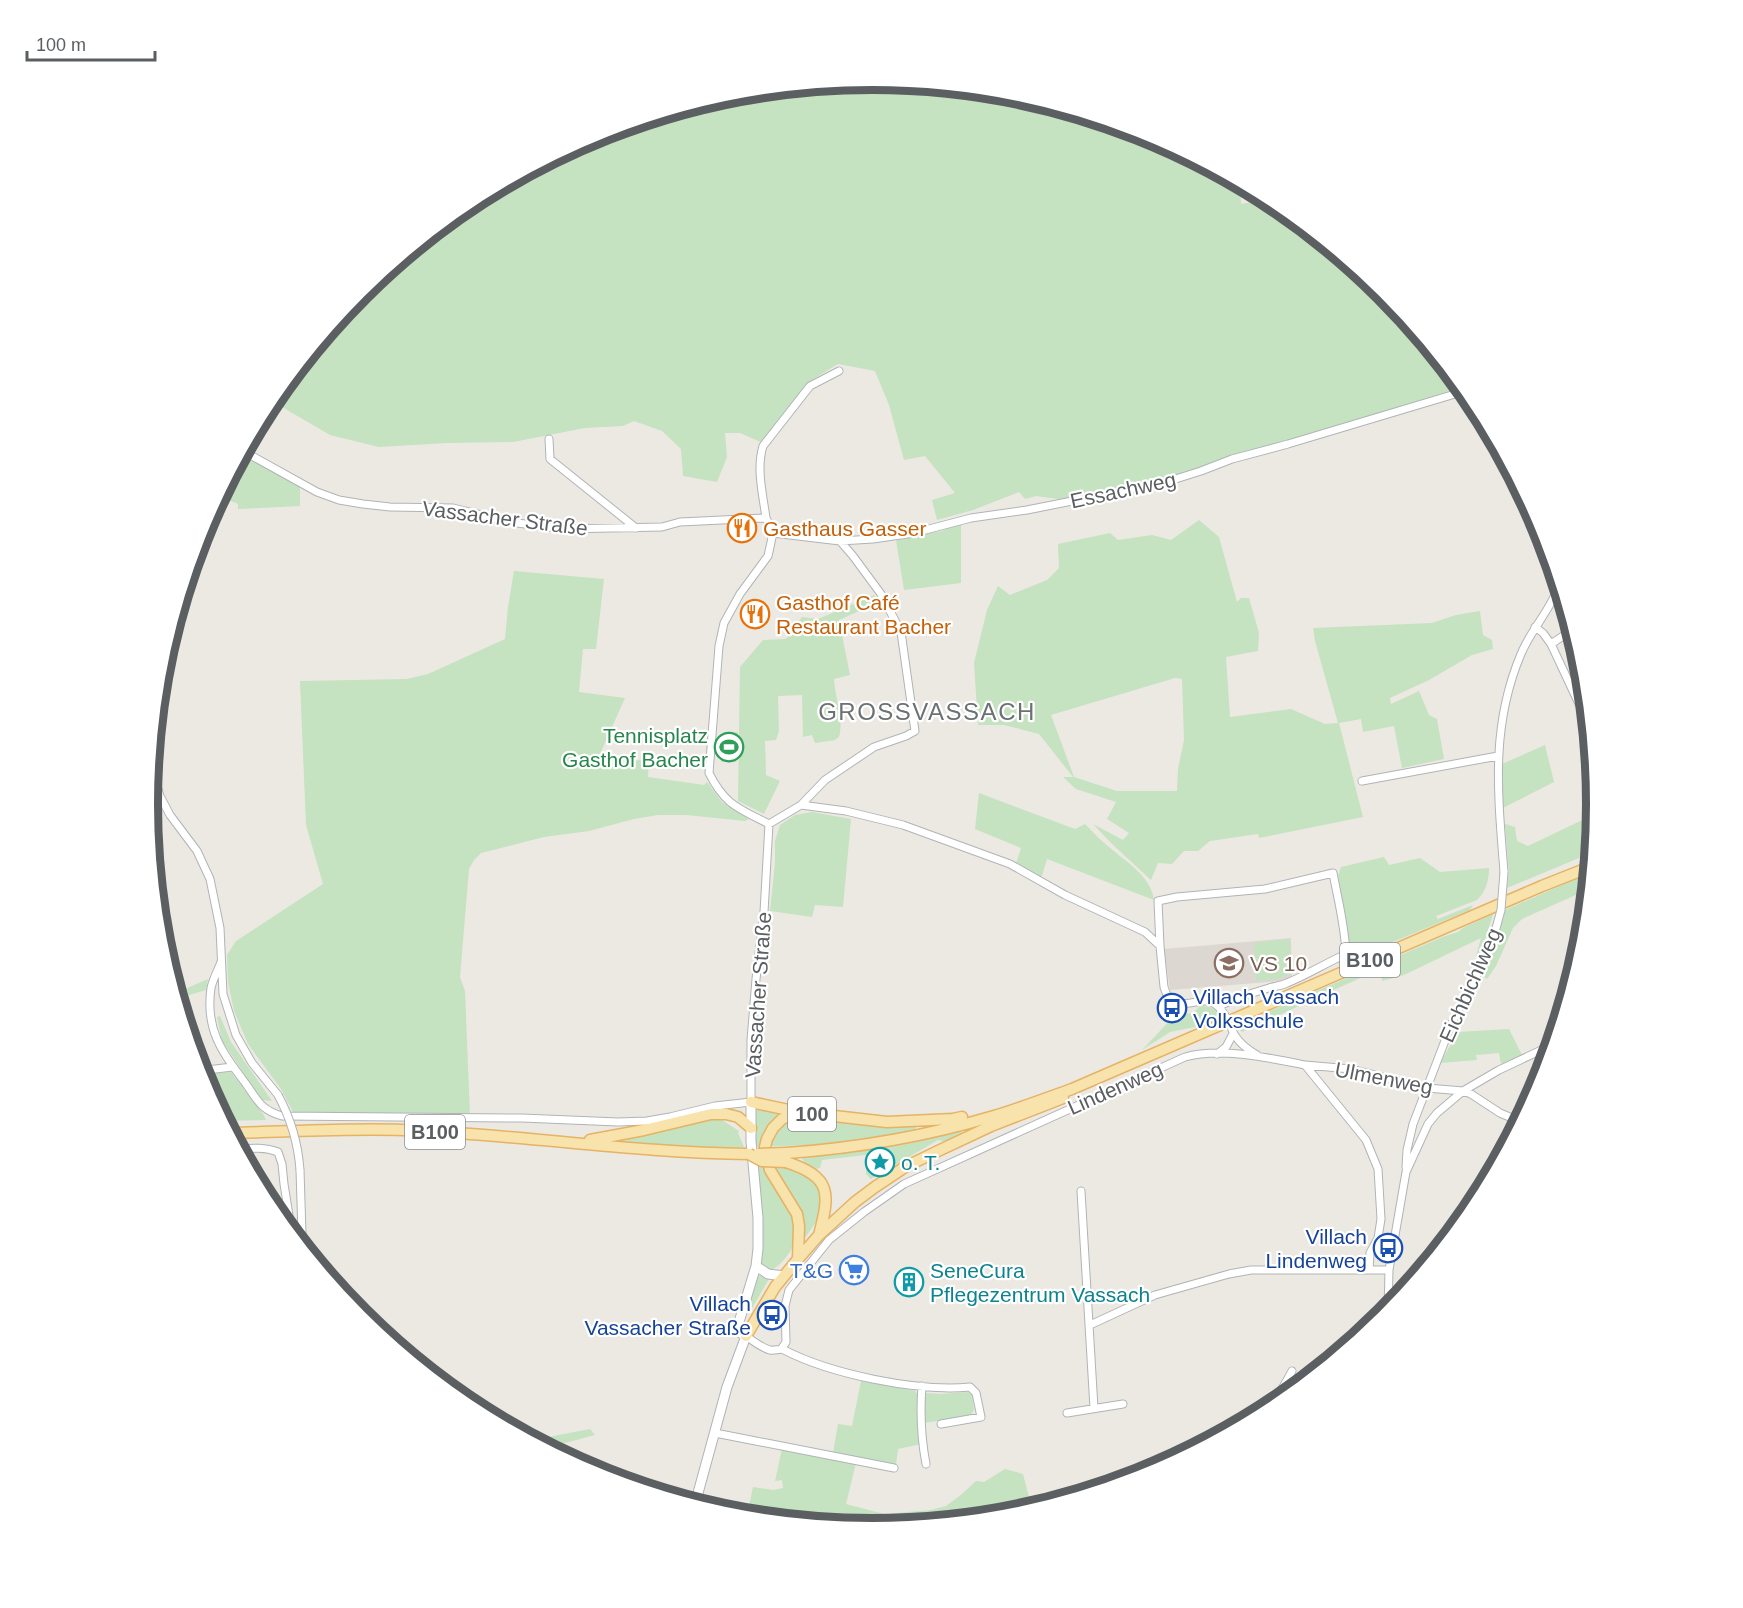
<svg xmlns="http://www.w3.org/2000/svg" width="1743" height="1608" viewBox="0 0 1743 1608" font-family="Helvetica,sans-serif">
  <style>
    .education { fill: #dcd8d1 }
    .green { fill: #c5e2c1; fill-rule: evenodd }
    .lines { fill: none; stroke-linecap: round; stroke-linejoin: round }
    .street-casing { stroke: #b0b4b7; stroke-width: 9 }
    .secondary-casing { stroke: #afb3b7; stroke-width: 11 }
    .primary-casing { stroke: #e6b263; stroke-width: 13 }
    .street { stroke: #fff; stroke-width: 7 }
    .secondary { stroke: #fff; stroke-width: 9 }
    .primary { stroke: #f8e3ac; stroke-width: 10 }
    .street-bridge-casing { stroke: #b0b4b7; stroke-width: 9; stroke-linecap: butt }
    .primary-bridge-casing { stroke: #e6b263; stroke-width: 13; stroke-linecap: butt }
    .street-bridge { stroke: #fff; stroke-width: 7 }
    .primary-bridge { stroke: #f8e3ac; stroke-width: 10 }
    .labels { text-anchor: middle; dominant-baseline: central; stroke-width: 4.5; stroke-linejoin: round; paint-order: stroke }
    .shield { fill: #fff; stroke: #8c8f91; stroke-width: 1.5 }
    .shield-label { font-size: 20px; font-weight: bold; fill: #5b5f62 }
    .street-label { font-size: 21px; fill: #5b5f62; stroke: #fff }
    .food-label { font-size: 21px; fill: #c56008; stroke: #fff; text-anchor: start }
    .leisure-label { font-size: 21px; fill: #27864d; stroke: #fff; text-anchor: end }
    .education-label { font-size: 21px; fill: #785e54; stroke: #fff; text-anchor: start }
    .transit-label { font-size: 21px; fill: #164399; stroke: #fff; text-anchor: end }
    .culture-label { font-size: 21px; fill: #0d838f; stroke: #fff; text-anchor: start }
    .shop-label { font-size: 21px; fill: #366cbe; stroke: #fff; text-anchor: end }
    .quarter-label { font-size: 24px; letter-spacing: 1.5px; fill: #6c7174; stroke: #fff }
    .rim { fill: none; stroke: #5b5f62; stroke-width: 8 }
  </style>
  <rect width="100%" height="100%" fill="#ece9e3"/>
  <path class="education" d="M1291,938L1292,976L1280,981L1170,990L1164,949Z"/>
  <path class="green" d="M872,80L1013,93L1149,135L1240,184L1241,204L1270,199L1274,202L1384,292L1462,387L1282,443L1223,458L1181,475L1116,491L1066,500L1036,496L1025,499L1019,492L973,510L937,520L932,500L955,493L925,456L904,460L889,405L875,371L838,364L812,380L763,443L740,433H725L727,457L717,482L683,476L681,449L662,431L634,421L623,426L585,428L513,442L447,443L379,447L330,435L270,400L359,291L469,201L595,135L730,93Z
    M242,452L300,486V506L238,509V504L219,496Z
    M1199,520L1219,537L1237,602L1241,598H1249L1259,633L1258,651L1226,657L1230,717L1291,709L1325,724L1338,723L1315,641L1313,628L1432,623L1456,615L1480,611L1483,635L1492,640L1493,649L1472,655L1429,680L1390,698L1391,704L1419,691L1429,715L1437,719L1444,759L1402,768L1394,726L1363,732L1361,719L1339,723L1363,817L1259,838L1258,834L1210,841L1198,851H1184L1172,864L1158,863L1151,880L1111,843L1093,824L1123,840L1129,833L1107,819L1116,802L1076,789L1063,777H1073L1039,734L1004,725H978L974,663L987,610L998,586L1010,595L1047,580L1059,568L1058,544L1110,533L1118,540L1152,535L1171,540ZM1175,678L1182,679L1184,740L1178,769L1177,791H1117L1074,777L1051,715Z
    M961,523V583L904,590L896,540L942,531Z
    M514,571L604,579L596,649H583L579,692L625,698L596,763L611,767L639,760L649,763L648,777L704,785L707,782L722,802L749,819L745,821L686,815H658L634,819L589,831L544,837L481,853L474,860L469,869L460,977L465,991L470,1115L293,1112L281,1089L248,1044L234,1011L228,982L227,955L236,941L323,884L306,825L300,681L407,679L428,674L505,639L508,607Z
    M874,595L880,602L839,620L850,675L834,679C835,698 844,718 839,737L835,740L815,743L812,735L803,737L802,695L778,696L779,731L776,740L765,741L766,775L780,781L764,814L738,801L740,667L763,640L786,639L802,617L818,619Z
    M723,732H738L736,762H721Z
    M1545,745L1554,782L1503,808L1502,764Z
    M979,793L1075,829L1085,824C1093,832 1100,840 1109,847C1126,862 1151,876 1154,900L1047,859L1041,879L1016,863L1021,848L975,829Z
    M812,812L851,819L843,907L815,905L812,917L770,911L775,863V841L780,825L795,815Z
    M1595,814L1591,853L1507,888L1509,872L1505,824L1515,827L1517,841L1528,846Z
    M1384,857L1389,865L1420,858L1440,872L1489,868C1489,880 1486,892 1477,900L1436,916L1438,919L1473,905L1470,910L1364,954L1351,955L1338,876L1341,867Z
    M1589,873L1587,890L1522,919L1513,928L1496,966L1487,979L1482,975L1496,944L1505,910Z
    M1493,914L1480,957L1476,956L1481,938L1404,975L1382,981V968L1242,1032L1235,1026L1445,936L1458,932L1463,928Z
    M1290,939V974L1278,979L1256,981L1254,943Z
    M208,979L206,990L186,996L178,1001L176,994L178,992Z
    M1200,1006C1211,1006 1216,1008 1222,1017L1200,1026L1170,1032L1142,1050L1175,1015L1193,1013Z
    M220,1016L231,1042L272,1101L262,1100L222,1041L217,1017Z
    M1509,1029L1522,1055L1501,1064L1499,1053L1476,1055L1477,1060L1440,1063L1458,1032Z
    M231,1072L263,1114L266,1120L223,1121L202,1081L200,1074Z
    M755,1109L785,1114L761,1147L756,1146Z
    M804,1118L878,1127H916V1130C866,1140 821,1146 770,1146C776,1127 785,1123 804,1118Z
    M704,1119L722,1120L739,1131L738,1133L744,1147C699,1150 653,1145 607,1140Z
    M960,1131L962,1133L961,1136L946,1142L938,1140L871,1179L866,1174V1155L822,1160L820,1168L816,1169L809,1167L802,1159L804,1156L861,1151Z
    M1492,1157L1499,1160L1474,1207L1458,1225L1464,1202Z
    M757,1166H764C774,1182 791,1205 795,1223C796,1231 794,1243 791,1250C785,1260 769,1280 761,1263L763,1224Z
    M789,1166L798,1169L816,1183L821,1195L822,1213L803,1241L772,1167Z
    M757,1275L769,1279L751,1310L748,1311L747,1308Z
    M861,1381L915,1391L919,1396L921,1444L898,1449L896,1465L833,1453L838,1424L852,1426Z
    M968,1392L972,1395L974,1410L970,1416L924,1423L923,1398L927,1393L941,1394Z
    M590,1429L595,1435L546,1448L533,1440Z
    M782,1449L856,1463L846,1504L884,1514L931,1510L946,1506L962,1494L976,1481L984,1482L1005,1469L1023,1474L1032,1509L1012,1515L871,1528L747,1516L753,1487L773,1490L783,1488L782,1480L775,1481Z"/>
  <g class="lines">
    <g class="street-casing">
      <path id="street" d="M549,439L550,459L636,528
        M766,518C763,495 756,469 763,446L810,386L839,371
        M773,533L840,541L873,539L914,533L971,518L1027,510L1163,483L1201,471L1232,459L1288,444L1455,394L1464,389
        M1535,627L1543,633L1551,644L1588,723
        M1551,644L1572,630
        M151,765L160,796L170,815L197,851L210,879L220,928L223,994L236,1035L252,1063L278,1095
        M1362,781L1498,756
        M801,805L846,811L903,825L1010,864L1065,895L1145,932L1160,946
        M769,824L801,805L825,780L874,747L906,736L915,731L901,632L881,594L853,556L840,541
        M1504,872C1498,795 1490,727 1521,654C1531,629 1551,610 1559,585
        M221,962C218,970 213,979 211,988C205,1030 222,1052 246,1084C258,1101 261,1110 282,1116L522,1118L618,1122L647,1121L670,1117L715,1106L751,1102V1040L756,979L764,912L769,824C738,808 725,805 709,773L719,646L724,623L740,594L768,556L773,533L766,518L680,522L662,527L562,529L510,522L453,508L390,507L363,504L339,500L317,492L243,451
        M1220,1006C1235,998 1252,993 1269,988C1275,986 1281,986 1287,983C1307,975 1326,963 1346,954C1345,926 1338,900 1333,873L1265,889L1177,897L1158,901L1160,946L1164,987L1168,998C1193,1015 1207,984 1226,1017
        M1231,1027C1235,1040 1245,1048 1257,1055
        M1217,1054L1226,1047L1233,1034
        M1305,1065L1351,1069L1427,1088L1463,1091L1471,1094L1500,1113L1519,1121
        M199,1071L232,1067
        M238,1149C252,1148 265,1147 278,1152L282,1164L284,1184L292,1234
        M1406,1167L1407,1150L1413,1124L1451,1025L1483,962L1495,932
        M300,1170L302,1234L304,1249
        M1081,1191L1094,1408
        M1388,1311L1389,1270L1406,1172L1428,1124L1437,1113L1463,1091L1499,1070L1552,1045
        M1090,1325L1155,1295L1229,1274L1251,1270H1369
        M746,1336C753,1341 762,1348 770,1350C775,1351 780,1348 784,1350C831,1374 916,1392 970,1387L976,1393L981,1417L941,1424
        M782,1348L786,1342L785,1306L789,1290L829,1240L864,1212L904,1184L1185,1057C1220,1047 1270,1058 1305,1065L1366,1140L1378,1169L1381,1219L1378,1238L1370,1253L1369,1270H1389
        M922,1386C920,1412 921,1438 926,1464
        M1067,1413L1123,1404
        M1251,1419L1252,1416C1272,1408 1282,1390 1292,1371
        M715,1433L894,1468"/>
    </g>
    <g class="secondary-casing">
      <path id="secondary" d="M756,1266L768,1274L784,1276
        M695,1504L727,1387L746,1336L739,1332V1322L756,1266L758,1249V1218L751,1141V1102"/>
    </g>
    <g class="primary-casing">
      <path id="primary" d="M751,1102L798,1112
        M230,1133C287,1132 345,1128 403,1130C518,1134 633,1153 749,1154
        M590,1140L644,1130L711,1114H726L738,1117L751,1128
        M787,1153C857,1148 927,1136 994,1116C1021,1108 1047,1098 1072,1089L1542,886L1590,867
        M786,1162C832,1177 830,1193 819,1235
        M798,1259L799,1226L797,1214L770,1170L765,1147L767,1139L773,1128L782,1119L799,1112L887,1122L953,1119L962,1117
        M746,1336L775,1287L798,1259L819,1235L855,1202L875,1187L905,1167L938,1151L991,1126L1063,1098"/>
    </g>
    <use href="#street" class="street"/>
    <use href="#secondary" class="secondary"/>
    <use href="#primary" class="primary"/>
    <g class="street-bridge-casing">
      <path id="street-bridge" d="M1495,932L1501,910L1504,872
        M278,1095C291,1119 298,1142 300,1170"/>
    </g>
    <g class="primary-bridge-casing">
      <path id="primary-bridge" d="M749,1154L762,1161L786,1162
        M758,1154L787,1153"/>
    </g>
    <use href="#street-bridge" class="street-bridge"/>
    <use href="#primary-bridge" class="primary-bridge"/>
  </g>
  <defs>
    <g id="restaurant-ring" transform="scale(1.5)"><circle r="9.5" fill="#fff" stroke="#e8710a" stroke-width="1.5"/><path d="M-5-6h1v4h1v-4h1v4h1v-4h1v5L-1.5 .5V6h-2V.5L-5-1ZM5-6V6H3V1.5H1.5Q1.5-4 5-6Z" fill="#e8710a"/></g>
    <g id="stadium-ring" transform="scale(1.5)"><circle r="9.5" fill="#fff" stroke="#2e9e5b" stroke-width="1.5"/><path d="M0-5a6.5 5 0 1 0 0 10a6.5 5 0 1 0 0-10ZM-3.5-1.8h7v3.6h-7Z" fill="#2e9e5b"/></g>
    <g id="school-ring" transform="scale(1.5)"><circle r="9.5" fill="#fff" stroke="#8d6e63" stroke-width="1.5"/><path d="M0-5L7-2L0 1L-7-2ZM-4 1L0 2.5L4 1V4Q0 6-4 4Z" fill="#8d6e63"/></g>
    <g id="bus-ring" transform="scale(1.5)"><circle r="9.5" fill="#fff" stroke="#1a4fb4" stroke-width="1.5"/><path d="M-5-6H5V4H4V6H2V4H-2V6H-4V4H-5ZM-3.5-4V0h7V-4ZM-3.5 1.2v1.5H-2V1.2ZM2 1.2v1.5H3.5V1.2Z" fill="#1a4fb4"/></g>
    <g id="sight-ring" transform="scale(1.5)"><circle r="9.5" fill="#fff" stroke="#0f9aa8" stroke-width="1.5"/><path d="M0-6L1.8-2.2L6-1.7L2.9 1.2L3.7 5.4L0 3.3L-3.7 5.4L-2.9 1.2L-6-1.7L-1.8-2.2Z" fill="#0f9aa8"/></g>
    <g id="supermarket-ring" transform="scale(1.5)"><circle r="9.5" fill="#fff" stroke="#3f7fe0" stroke-width="1.5"/><path d="M-6-5.5h2.5l.6 2H6L4.5 2H-2.5L-4.4-4H-6ZM-1.5 3.2a1.3 1.3 0 1 0 .1 0ZM3 3.2a1.3 1.3 0 1 0 .1 0Z" fill="#3f7fe0"/></g>
    <g id="building-ring" transform="scale(1.5)"><circle r="9.5" fill="#fff" stroke="#0f9aa8" stroke-width="1.5"/><path d="M-4-6H4V6H1V3H-1V6H-4ZM-2.5-4.3h1.7v1.8h-1.7ZM.8-4.3h1.7v1.8H.8ZM-2.5-1h1.7V.8h-1.7ZM.8-1h1.7V.8H.8Z" fill="#0f9aa8"/></g>
  </defs>
  <g fill-rule="evenodd">
    <use href="#restaurant-ring" x="742" y="528"/>
    <use href="#restaurant-ring" x="755" y="614"/>
    <use href="#stadium-ring" x="729" y="747"/>
    <use href="#school-ring" x="1229" y="963"/>
    <use href="#bus-ring" x="1172" y="1008"/>
    <use href="#sight-ring" x="880" y="1162"/>
    <use href="#bus-ring" x="1388" y="1248"/>
    <use href="#supermarket-ring" x="854" y="1270"/>
    <use href="#building-ring" x="909" y="1282"/>
    <use href="#bus-ring" x="772" y="1315"/>
  </g>
  <g class="labels">
    <g class="shield">
      <rect x="1340" y="943" width="60" height="34" rx="4.5"/>
      <rect x="788" y="1097" width="48" height="34" rx="4.5"/>
      <rect x="405" y="1115" width="60" height="34" rx="4.5"/>
    </g>
    <g class="shield-label">
      <text x="1370" y="960">B100</text>
      <text x="812" y="1114">100</text>
      <text x="435" y="1132">B100</text>
    </g>
    <g class="street-label">
      <text transform="translate(1123 490) rotate(-12)">Essachweg</text>
      <text transform="translate(505 518) rotate(7)">Vassacher Straße</text>
      <text transform="translate(1470 985) rotate(-66)">Eichbichlweg</text>
      <text transform="translate(758 995) rotate(-86)">Vassacher Straße</text>
      <text transform="translate(1384 1078) rotate(11)">Ulmenweg</text>
      <text transform="translate(1115 1088) rotate(-24)">Lindenweg</text>
    </g>
    <g class="food-label">
      <text x="763" y="528">Gasthaus Gasser</text>
      <text x="776" y="602">Gasthof Café<tspan x="776" dy="24">Restaurant Bacher</tspan></text>
    </g>
    <g class="leisure-label">
      <text x="708" y="735">Tennisplatz<tspan x="708" dy="24">Gasthof Bacher</tspan></text>
    </g>
    <g class="education-label">
      <text x="1250" y="963">VS 10</text>
    </g>
    <g class="transit-label">
      <text x="1193" y="996" text-anchor="start">Villach Vassach<tspan x="1193" dy="24">Volksschule</tspan></text>
      <text x="1367" y="1236">Villach<tspan x="1367" dy="24">Lindenweg</tspan></text>
      <text x="751" y="1303">Villach<tspan x="751" dy="24">Vassacher Straße</tspan></text>
    </g>
    <g class="culture-label">
      <text x="901" y="1162">o. T.</text>
      <text x="930" y="1270">SeneCura<tspan x="930" dy="24">Pflegezentrum Vassach</tspan></text>
    </g>
    <g class="shop-label">
      <text x="833" y="1270">T&amp;G</text>
    </g>
    <g class="quarter-label">
      <text x="927" y="711">GROSSVASSACH</text>
    </g>
  </g>
  <path d="M0 0H1743V1608H0ZM158 804a714 714 0 1 1 1428 0a714 714 0 1 1-1428 0Z" fill="#fff" fill-rule="evenodd"/>
  <path class="rim" d="M158 804a714 714 0 1 1 1428 0a714 714 0 1 1-1428 0Z"/>
  <path d="M27 51v9h128v-9" fill="none" stroke="#5b5f62" stroke-width="3"/>
  <text x="36" y="51" font-size="18" fill="#5b5f62" stroke="#ffffff" stroke-width="4.5" paint-order="stroke">100 m</text>
</svg>
